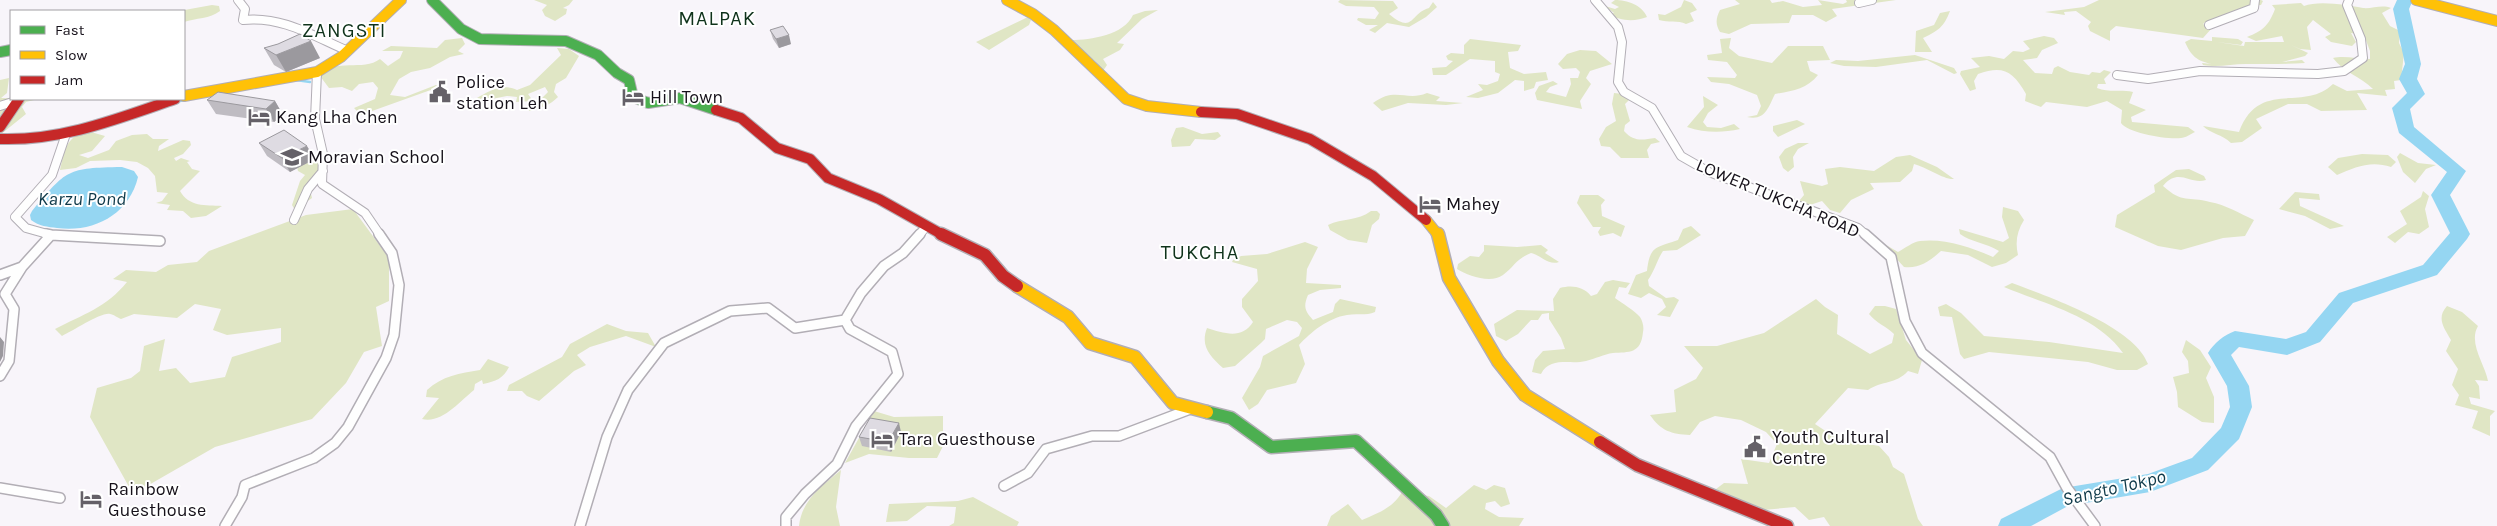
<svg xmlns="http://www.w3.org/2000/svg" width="2497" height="526" viewBox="0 0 2497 526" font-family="Karla,sans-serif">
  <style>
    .green { fill: #e0e6c5 }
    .water { fill: #95d6f2 }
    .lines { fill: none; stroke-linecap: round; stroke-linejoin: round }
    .stream { stroke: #95d6f2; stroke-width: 2.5 }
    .river { fill: #95d6f2; fill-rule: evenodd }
    .street-far1-casing { stroke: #b2aeb5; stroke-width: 10 }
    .street-casing { stroke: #b2aeb5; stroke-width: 12 }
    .fast-far1-casing { stroke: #b2aeb5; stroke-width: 12 }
    .fast-casing { stroke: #b2aeb5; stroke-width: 15 }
    .slow-far1-casing { stroke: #b2aeb5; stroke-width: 12 }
    .slow-casing { stroke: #b2aeb5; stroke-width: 15 }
    .jam-far1-casing { stroke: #b2aeb5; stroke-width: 12 }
    .jam-casing { stroke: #b2aeb5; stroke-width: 15 }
    .street-far1 { stroke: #fefefe; stroke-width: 8 }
    .street { stroke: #fefefe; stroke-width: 9 }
    .fast-far1 { stroke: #4caf50; stroke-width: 10 }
    .fast { stroke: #4caf50; stroke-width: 12 }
    .slow-far1 { stroke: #ffc107; stroke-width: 10 }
    .slow { stroke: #ffc107; stroke-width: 12 }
    .jam-far1 { stroke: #c62828; stroke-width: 10 }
    .jam { stroke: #c62828; stroke-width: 12 }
    .wall { fill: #bfbcc2 }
    .shaded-wall { fill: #9b999e }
    .building { fill: #dedbe2; stroke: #9b999e }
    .labels { text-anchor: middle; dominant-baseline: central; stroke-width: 4; stroke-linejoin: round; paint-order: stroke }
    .poi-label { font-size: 18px; fill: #16111a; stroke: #fff; text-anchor: start }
    .street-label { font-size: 18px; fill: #16111a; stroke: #fff }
    .water-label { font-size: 19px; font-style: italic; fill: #0f3a4a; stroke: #fff }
    .quarter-label { font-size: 20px; letter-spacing: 1px; fill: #0f331b; stroke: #fff }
  </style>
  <rect width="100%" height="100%" fill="#f8f5fa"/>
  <path class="green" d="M534,0H573L569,5L563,8L567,9L566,14L555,21L545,16L542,10L547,5Z
    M1340,0L1393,1L1398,8L1389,14C1414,35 1410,13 1429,8L1433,2L1437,7L1426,17L1409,27L1387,23L1375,33L1369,30L1378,25H1366L1357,20L1358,18L1375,19L1379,13L1374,7L1346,6L1338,2Z
    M1615,0C1627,0 1642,5 1647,17C1635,22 1619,21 1609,14L1614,13L1605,6L1615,9L1619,7L1611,3Z
    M1684,0L1692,3L1697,10L1690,13L1694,21L1686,24C1678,20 1668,23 1659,20L1658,14L1665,15L1681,7Z
    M1735,0H1770L1772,3L1783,1L1803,7L1822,5L1818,0L1843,4L1847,2L1846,0H1896L1832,9L1837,16L1826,22L1813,15H1792L1789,23L1751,24L1729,34L1720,32C1715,24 1716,18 1720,10L1740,4Z
    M2099,0H2261L2263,1L2261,5C2245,5 2236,10 2222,16C2215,19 2209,19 2203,24L2212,28L2203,38L2116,26L2110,31V41L2090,31L2088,26L2091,22L2076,11L2064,12L2065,15L2045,12L2084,7Z
    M2301,3L2304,6C2318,0 2349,5 2363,8C2372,9 2382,4 2391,8L2382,13L2390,26L2400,31L2399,43L2404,53L2401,80L2394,81L2395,89L2385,90L2387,96L2357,93L2367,110L2321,111L2307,104H2288L2256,119L2262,128L2242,142L2231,143C2222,134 2211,134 2203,126L2239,132C2259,78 2303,113 2333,84L2347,91L2373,89C2361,77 2343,72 2333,58C2344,55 2357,59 2370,59V51L2364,35L2351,33L2356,42L2352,46L2331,42L2325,37L2331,34L2313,20L2307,27L2311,50L2300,49L2291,45L2308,53L2305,56L2282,62L2302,60L2305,63C2285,64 2266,64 2246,64C2231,64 2218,68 2203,65L2202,63L2212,64C2197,61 2191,56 2185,42L2191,39L2212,41V37L2238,39L2243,42L2241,45L2217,42L2244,46L2245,42H2284L2282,36L2256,41L2247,37C2263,31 2269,25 2275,9L2272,5Z
    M212,5L219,6L220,11C210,19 196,18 184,22V11H179Z
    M1158,10L1142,19L1117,43L1124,44L1120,50L1103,59L1107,65L1103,71L1095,61L1071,42V40C1091,40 1124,35 1133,15L1145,11Z
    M1950,11C1944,27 1938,31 1923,38L1932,52H1915L1916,31L1934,25L1940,13Z
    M1028,17L1031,20L1029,25L989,50L976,42Z
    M2044,36L2054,38L2058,43L2042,50L2037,58L2023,60L2035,73L2052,74L2054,68L2058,66L2070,72L2089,75L2092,72L2100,73L2104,70L2111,72L2104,79L2106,84H2098L2097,88C2109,93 2121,89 2133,92L2129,103L2146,110L2131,117L2132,122L2188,127L2195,132C2191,134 2185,138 2181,138C2168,140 2128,133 2121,123L2122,110L2107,101L2087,107L2046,102L2041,107L2025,101L2026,94C2013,71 2003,65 1978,74L1974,81L1976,89L1970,91L1960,74L1961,71L1980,67L1971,58L1989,56L2004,59L2013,51L2023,52L2030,49L2023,41Z
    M462,38L465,44L458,51L464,54L450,57L430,68L411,72L399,79L390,95L405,97L436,85L439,87L361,115L354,108L375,99L378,88L373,82L359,84L352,91L342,87L329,88L320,76C335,57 363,72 380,59L388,66L400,58L403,51H382L391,46L437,48L445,40Z
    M1731,38L1729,48L1739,56L1772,63L1788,46H1823L1830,60L1807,61L1810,71L1818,75C1807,89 1792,91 1775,94C1768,108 1765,121 1747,117L1757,115L1761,106L1757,95L1729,84L1711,82L1707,77L1735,78L1737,75L1727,62L1708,60L1707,55L1722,53L1720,39Z
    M1470,39L1521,45L1518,51L1508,52L1510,68L1524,74L1546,72L1548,80L1536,82L1534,88L1524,91V81L1515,80L1498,93L1478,98L1466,97L1483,90L1478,84L1487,85L1498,81L1500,74L1495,72V61L1470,59L1446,75H1433L1432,68L1446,67L1453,61L1448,60L1446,56L1451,53L1464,54V45Z
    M557,48L569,49L579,56L566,78L556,84L554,92L558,97C550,105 541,108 530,111L526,109L537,103L548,92L545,87L528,94L533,101L516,102L517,97L507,96L476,102L477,98C489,91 503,83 517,90L530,85L561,55Z
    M1580,50L1596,51L1612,64L1590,71L1586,78L1591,84L1580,101L1582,109L1537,100L1535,93L1539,86L1553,81L1558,84L1550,87L1546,92L1566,97L1571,84L1570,78H1578L1580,72L1576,68L1563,69L1558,64L1567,54Z
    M1915,55L1954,68L1957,73L1954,74L1927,60L1876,67L1844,66L1830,63L1836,60L1858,61Z
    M9,78L7,93L1,98L38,99L26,102L22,107L26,114L0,135V80Z
    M1427,93L1440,97L1436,101L1463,103L1446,105L1408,103L1382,111L1373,103C1396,86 1406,102 1427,93Z
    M1614,93L1623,94L1630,99L1625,104L1630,121L1625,125L1624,131C1634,142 1642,140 1655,138L1660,142L1651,144L1647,150L1649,158H1621L1610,147L1601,146L1599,139L1606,127L1616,121L1612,104Z
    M1703,96L1718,105L1708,113L1703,122L1707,127L1721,128L1734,124L1740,129C1722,133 1705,133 1687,127L1704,107Z
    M1797,120L1805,124L1778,137L1773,131V126Z
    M1183,127L1202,134L1218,132L1221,136L1215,140L1195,139L1190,146L1172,147L1171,140L1176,128Z
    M84,130L105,136L92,151L79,155L88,158L109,150L116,141L132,135L147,134L153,139H169L159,146L158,151L183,140L190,141L191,145L183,154L174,158L176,161L181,158L190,161L187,162L192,169L200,171L180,191C189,207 205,205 222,206L206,216L191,218L183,211L167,210L170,205L156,203L162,201L168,193L157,192L155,176L148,168L137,162L120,160L90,161L76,168L60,170C65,149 65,141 84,130Z
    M1798,143H1809L1798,149L1793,157L1794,167L1788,172L1783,168L1779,157L1785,149Z
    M2400,153L2418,163L2436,165L2426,169L2415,183L2403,172L2397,157Z
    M2362,154L2388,155L2396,162L2391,167C2371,160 2355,167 2337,175L2328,167L2338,158Z
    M1910,155L1937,167L1954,179C1944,180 1926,167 1914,164L1912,171L1900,182L1870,183L1874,189L1851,200L1840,213L1830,210L1822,201L1810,205L1799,201L1804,195L1800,181L1822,186L1828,184L1825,169L1840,167L1874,171L1896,157Z
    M317,159L321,163V177L310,190L312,198L305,203L304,209L302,211L295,210L292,205L300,181L305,175L298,171L297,167Z
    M2189,169L2204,176L2206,180C2189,185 2179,167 2163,186C2183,204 2188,196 2210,202C2226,205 2239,213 2254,220L2245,236L2223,238L2181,250L2158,246L2115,227L2117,215L2155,192L2154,185L2176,170Z
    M2423,191L2429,196L2425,209L2429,227L2419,234L2408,232L2395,243L2387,237L2407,224L2400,211L2421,197Z
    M2295,192L2319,194L2320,200L2299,198L2300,206L2344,226L2330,229L2305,216L2279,209Z
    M1580,195H1598L1605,200L1601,205L1602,216L1625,226L1621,237L1613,233L1600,236L1598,232L1601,227H1593L1577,203Z
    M2003,207L2018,211L2024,220C2017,231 2015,242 2018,255L2006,263L1992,267L1968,255L1941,251C1930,261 1919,269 1904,267L1881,242L1898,252C1905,248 1913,242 1920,241C1944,238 1971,247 1993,257L1999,251C1986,243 1971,242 1960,234L1959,229L2003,242L2009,238L2002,217Z
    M353,209L389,258V301L376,307L382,346L364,352L346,383L312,419L215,447L133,494L90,417L97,388L131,378L140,371L144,346L165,339L159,371L176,368L190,383L225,377L232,357L281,342V328L227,335L213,330L221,309L195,304L177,318L134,314L121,319C118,318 113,314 110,314C101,312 73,331 62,336L55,329C82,315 107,307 127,282L113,279L126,270L156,272L168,265L197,262L209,251L306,215Z
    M1371,211H1377L1380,214L1379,219L1372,225L1367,243L1348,240L1330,230L1328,225C1342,218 1358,221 1371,211Z
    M1691,226L1701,235L1677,250L1663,251C1657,260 1655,270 1648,280L1649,286L1666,298L1674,297L1679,300L1670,317L1657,315L1666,307L1662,299L1649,293L1641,298L1628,294L1636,275L1647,271C1650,245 1656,248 1678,240L1683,229Z
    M1305,242L1318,247L1307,269L1306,283L1341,285V288L1320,290L1308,295C1303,307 1305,311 1313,320L1333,312L1335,304L1340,299L1376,307L1375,312C1366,316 1356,313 1347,315C1328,318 1311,332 1299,345L1305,364L1296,383L1267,390L1258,404L1249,410L1242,398L1260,367L1263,356L1299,336L1302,328L1297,322L1287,320L1266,329L1265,339L1261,343L1235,366L1223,368C1210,356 1200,346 1207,328C1223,333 1242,340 1253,322L1242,307V299L1258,281L1257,269L1232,262L1233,260L1241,256L1267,254Z
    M1484,245L1517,247L1541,245L1548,250L1545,253L1559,262C1548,266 1541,255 1531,253C1516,259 1514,267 1503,275C1491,284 1468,276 1457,269L1458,264L1470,256L1479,257L1484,251Z
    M1613,280L1630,283L1626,288L1619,287L1615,298C1623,304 1634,310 1640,317C1643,322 1644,327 1643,332C1641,354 1629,352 1613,353C1604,354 1595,359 1586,361C1571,365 1550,356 1541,374L1532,372L1535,360L1543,351L1565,349L1561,338L1549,319V313L1542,314L1538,320H1531L1518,334L1506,341L1496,336L1494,324L1517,310L1554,311L1553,299L1560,288C1571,285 1583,286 1591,296L1597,294L1605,282Z
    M2012,283C2048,297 2134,326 2148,364L2137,370H2117L2088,362L1989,352L1964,359L1960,354L1952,317L1940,316L1938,307L1946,304L1961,313L1984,336L2049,342L2123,353C2097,316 2044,304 2004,287Z
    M1816,299L1825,307L1838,315L1837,334L1870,354L1892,343L1894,334C1886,326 1876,323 1869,314L1875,306H1885L1896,309L1906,340L1922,360L1918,374L1908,371C1895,385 1883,380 1868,390L1848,388L1815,424L1836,438L1879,446L1889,457L1893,467L1904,474L1918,519L1923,526H1830L1824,517L1809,520L1795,507L1763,510L1716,489L1724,483L1748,484L1741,459L1769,463L1777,444L1766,432L1741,420L1715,416L1700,422L1690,435C1671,434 1661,431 1650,415L1676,412L1674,390L1696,379L1703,368L1684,346H1717L1764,333Z
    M2447,306L2462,312L2478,326C2468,343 2485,364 2488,381L2475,380L2479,386L2480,399L2469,397L2471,404L2495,411L2490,416V436L2472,428L2478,411L2455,405L2459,395L2452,385L2458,369L2446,351L2451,340C2444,328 2436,318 2447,306Z
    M607,324L626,331L648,333L656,347L626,336L590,347L577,355L586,365L574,371L539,401L527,396L522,391H507L509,385L562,357L570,344Z
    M2186,340L2200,350L2211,367L2206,378L2214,397V423L2202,422L2178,407L2177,392L2173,377L2189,373L2188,361L2182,352Z
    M488,359L509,367C503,379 496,381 483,384L482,380L475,384L474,390C460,401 442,424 422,419L439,398L426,397L427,390C442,376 460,373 480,370Z
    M874,411L894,417L943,416V446L937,458H909L869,454L845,463Z
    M841,470L836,507L840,526H799C802,499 822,486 841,470Z
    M1474,485L1486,490L1494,485L1505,488L1510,504L1501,507L1495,501L1486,503L1485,509L1499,517L1524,518L1519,526H1327L1331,516L1348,504L1362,520C1378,513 1393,508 1402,492L1429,496L1446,508Z
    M973,497L1019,522L1017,526H949L954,523L956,507L927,506L907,521L886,522L889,504L958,501Z"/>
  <path class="water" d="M122,167L134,171L138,177C129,215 93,233 57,228C48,227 39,226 31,220L30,215L32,211C67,169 67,168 122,167Z"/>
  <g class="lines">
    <path class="stream" d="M261,85L296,80L310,82
      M176,102L204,95"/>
    <path class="river" d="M2397,0H2413L2409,9L2421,64L2417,79L2425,94L2410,109L2414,127L2466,171L2450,195L2470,234L2467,239L2437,275L2353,303L2320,342L2287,355L2239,347L2231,355L2249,386L2252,407L2239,439L2208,470L2150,492L2068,506L2031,526H1998L2001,519L2063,488L2148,474L2192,458L2221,428L2230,407L2227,386L2208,353C2214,343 2224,335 2235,331L2286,339L2306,332L2339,293L2423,265L2450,233L2431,195L2447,172L2399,133L2392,108L2407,93L2399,79L2405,64L2393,9Z"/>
    <g class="street-far1-casing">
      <path id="street-far1" d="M238,0L245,9L243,20C283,16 313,36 348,51
        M1595,0L1618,27L1622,42L1618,82L1624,92L1652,108L1681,156L1709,172L1858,228L1866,235
        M1859,3L1872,0
        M2209,25L2254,8L2255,0
        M317,72L315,119L323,154L322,184L365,213L380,235
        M2117,75L2148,79L2200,71L2318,74L2344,71L2363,58L2361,39L2347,5L2349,0
        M0,106L19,100
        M294,220L308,189L323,171
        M51,235H55
        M51,235L26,228L15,217L52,175L66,134
        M919,235L926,227"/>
    </g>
    <g class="street-casing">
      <path id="street" d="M1865,234L1891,257L1905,321L1922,353L2050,457L2067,488L2095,526
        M51,235L160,241
        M0,275L22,267L51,235L46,234
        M0,376L9,361L14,309L5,294L22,267
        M1004,486L1028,473L1046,449L1092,436H1119L1193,408
        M0,488L60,498
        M225,526L242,497L245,485L314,458L335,443L348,427L386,358L394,335L399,285L392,253L379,234
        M580,526L607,437L628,390L664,343L730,311L768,308L795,328L845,320
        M786,526V517L805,494L837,464L856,426L898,374L892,352L850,329L845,320L861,293L884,266L903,253L920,234"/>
    </g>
    <g class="fast-far1-casing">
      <path id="fast-far1" d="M432,0L461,29L480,39L566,41L598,55L617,73L629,80L633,97L648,103L680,98L716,110
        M0,52L11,50"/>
    </g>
    <g class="fast-casing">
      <path id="fast" d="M1207,412L1231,418L1271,447L1356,441L1436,515L1443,526"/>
    </g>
    <g class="slow-far1-casing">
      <path id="slow-far1" d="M1007,0L1033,14L1054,30L1126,99L1147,106L1201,112
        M2416,0L2497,21
        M184,96L317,72L341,57L401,0
        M1426,220L1438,235"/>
    </g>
    <g class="slow-casing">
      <path id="slow" d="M1438,234L1449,278L1498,361L1525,395L1600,442
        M1017,286L1068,317L1090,343L1135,357L1173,403L1207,412"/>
    </g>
    <g class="jam-far1-casing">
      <path id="jam-far1" d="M716,110L741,118L777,148L810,159L828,178L879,199L943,235
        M1201,112L1237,114L1310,139L1373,176L1426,220
        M0,127L19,99
        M0,139C62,141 117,119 175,99"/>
    </g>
    <g class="jam-casing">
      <path id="jam" d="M941,234L985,255L1003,276L1017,286
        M1600,442L1637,465L1787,526"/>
    </g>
    <use href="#street-far1" class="street-far1"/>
    <use href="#street" class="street"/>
    <use href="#fast-far1" class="fast-far1"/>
    <use href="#fast" class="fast"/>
    <use href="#slow-far1" class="slow-far1"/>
    <use href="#slow" class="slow"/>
    <use href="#jam-far1" class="jam-far1"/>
    <use href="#jam" class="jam"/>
  </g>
  <path class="wall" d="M770,30L791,44L779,48L773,39Z
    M264,48L320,58L286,72L274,65Z
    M207,100L275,101L283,115L274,122L216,114Z
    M259,143L315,159L290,172L267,156Z
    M901,432L891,452L862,446L859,437Z"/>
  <path class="shaded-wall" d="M789,35L791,44L779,48L776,39Z
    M311,41L320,58L286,72L276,55Z
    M275,101L283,115L274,122L266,109Z
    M307,146L315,159L290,172L282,158Z
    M0,337L4,342L3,356L0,362Z
    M899,423L901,432L891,452L888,442Z"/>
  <path class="building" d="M783,26L789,35L776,39L770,30Z
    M300,34L311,41L276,55L264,48L278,44Z
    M218,92L275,101L266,109L207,100Z
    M284,130L307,146L282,158L259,143Z
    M870,418L899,423L888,442L859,437Z"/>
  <defs>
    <g id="civic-bare" transform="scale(1.725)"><path d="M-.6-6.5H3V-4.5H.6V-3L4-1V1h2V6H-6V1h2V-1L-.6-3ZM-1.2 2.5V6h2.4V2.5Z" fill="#656168" stroke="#fff" stroke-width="2.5" paint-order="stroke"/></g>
    <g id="hotel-bare" transform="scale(1.725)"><path d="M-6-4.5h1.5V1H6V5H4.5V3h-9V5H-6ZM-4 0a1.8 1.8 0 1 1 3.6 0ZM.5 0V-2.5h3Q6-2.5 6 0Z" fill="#656168" stroke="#fff" stroke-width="2.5" paint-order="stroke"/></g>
    <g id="school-bare" transform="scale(1.725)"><path d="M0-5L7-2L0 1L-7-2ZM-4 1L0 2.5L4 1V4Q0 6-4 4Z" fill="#656168" stroke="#fff" stroke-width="2.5" paint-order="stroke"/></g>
  </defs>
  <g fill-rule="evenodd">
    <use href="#civic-bare" x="440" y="92"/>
    <use href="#hotel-bare" x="633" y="97"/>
    <use href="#hotel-bare" x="259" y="117"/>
    <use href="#school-bare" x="292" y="157"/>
    <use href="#hotel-bare" x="1430" y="204"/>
    <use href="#hotel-bare" x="882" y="439"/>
    <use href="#civic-bare" x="1755" y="447"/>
    <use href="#hotel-bare" x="91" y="499"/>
  </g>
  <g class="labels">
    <g class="poi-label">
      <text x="456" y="82">Police<tspan x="456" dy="21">station Leh</tspan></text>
      <text x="650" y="97">Hill Town</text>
      <text x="276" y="117">Kang Lha Chen</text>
      <text x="308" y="157">Moravian School</text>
      <text x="1446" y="204">Mahey</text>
      <text x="1772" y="437">Youth Cultural<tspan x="1772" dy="21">Centre</tspan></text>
      <text x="899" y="439">Tara Guesthouse</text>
      <text x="108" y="489">Rainbow<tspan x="108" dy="21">Guesthouse</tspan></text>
    </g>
    <g class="street-label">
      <text transform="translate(1778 198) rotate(23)">LOWER TUKCHA ROAD</text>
    </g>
    <g class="water-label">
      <text x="82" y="199">Karzu Pond</text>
      <text transform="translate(2114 488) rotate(-13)">Sangto Tokpo</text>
    </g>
    <g class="quarter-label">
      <text x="717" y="18">MALPAK</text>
      <text x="344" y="30">ZANGSTI</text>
      <text x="1200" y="252">TUKCHA</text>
    </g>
  </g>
  <rect x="10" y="10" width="175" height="90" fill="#ffffff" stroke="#a2a0a3"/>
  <rect x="20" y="26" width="25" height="8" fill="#4caf50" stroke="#a2a0a3"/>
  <text x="55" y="35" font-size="15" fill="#16111a">Fast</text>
  <rect x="20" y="51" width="25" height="8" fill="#ffc107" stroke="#a2a0a3"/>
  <text x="55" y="60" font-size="15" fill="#16111a">Slow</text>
  <rect x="20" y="76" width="25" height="8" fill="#c62828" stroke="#a2a0a3"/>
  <text x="55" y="85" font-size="15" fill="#16111a">Jam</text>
</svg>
